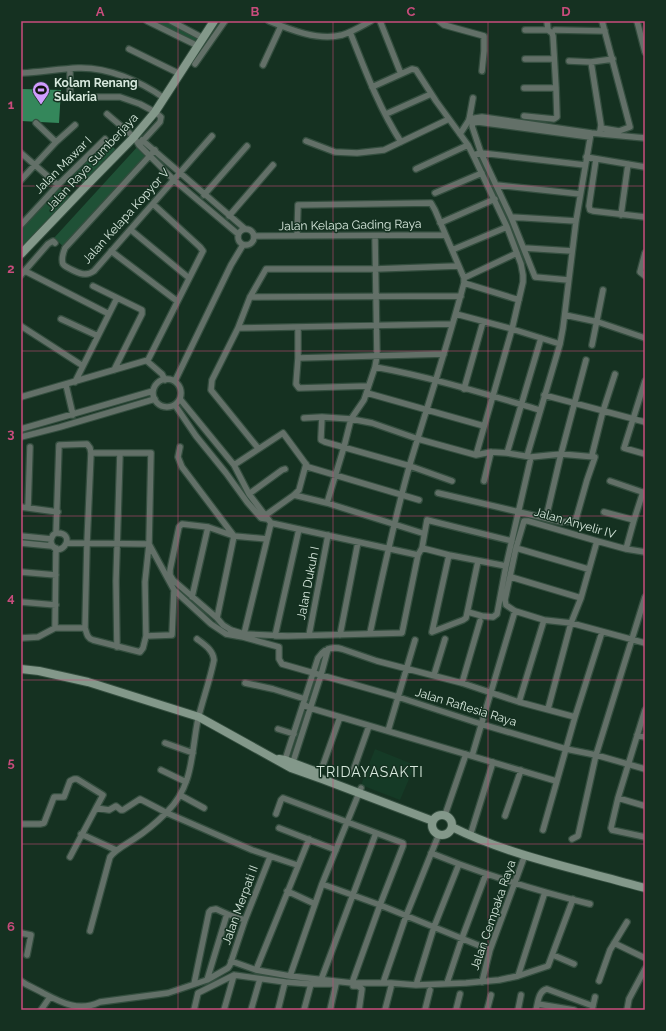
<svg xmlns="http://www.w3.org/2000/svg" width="666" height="1031" viewBox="0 0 666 1031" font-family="Raleway,sans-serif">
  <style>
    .built { fill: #153a26 }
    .green { fill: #1f5136 }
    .water { fill: #34875b }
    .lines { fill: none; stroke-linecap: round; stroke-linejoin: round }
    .street-casing { stroke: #344e3f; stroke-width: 8 }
    .secondary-casing { stroke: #344e3f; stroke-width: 10 }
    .street { stroke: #637068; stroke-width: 5.5 }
    .secondary { stroke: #83988a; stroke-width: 8 }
    .grid { fill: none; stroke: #c84c7c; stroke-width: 1; stroke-opacity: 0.55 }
    .labels { text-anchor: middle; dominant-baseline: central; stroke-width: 3; stroke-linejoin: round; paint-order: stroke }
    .poi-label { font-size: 12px; font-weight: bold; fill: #d8e9de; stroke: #153121; text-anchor: start }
    .street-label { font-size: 12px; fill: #d8e9de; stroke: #153121 }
    .quarter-label { font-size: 14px; letter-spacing: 1px; fill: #d8e9de; stroke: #153121 }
    .neatline { fill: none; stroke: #c84c7c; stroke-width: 1.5 }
    .grid-label { font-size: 13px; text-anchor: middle; font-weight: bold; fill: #c84c7c }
  </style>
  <rect width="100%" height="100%" fill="#153121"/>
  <path class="built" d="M375,749L415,765L400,800L361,785Z"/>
  <path class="green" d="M147,21H171L203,38L198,46Z
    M105,139L118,152L86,186L71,173Z
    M139,145L149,155L65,248L54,238Z
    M58,185L73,200L21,254V225Z"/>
  <path class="water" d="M21,89L61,90L59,123L21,121Z"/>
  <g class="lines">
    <g class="street-casing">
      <path id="street" d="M147,21L198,46
        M171,21L203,38
        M269,21C291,30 318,41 342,35C352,32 362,26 371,21
        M380,21L401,74
        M439,21L444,25L484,36V51L482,71
        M637,21L645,52
        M525,30H548
        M555,30L605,31
        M350,32C365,70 379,108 401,142
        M129,49L180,74
        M525,59H554
        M569,61L591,62L613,59
        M591,62L601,125L600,131
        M195,64L225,21
        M263,65L281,26
        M70,69V91L71,95L75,97H120L140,104L155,112L161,117L160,122L139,145
        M22,73C41,72 59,69 78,68C108,67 140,81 164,98
        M372,87L412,69L416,70L436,101L468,145L475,159L507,227L521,264L523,275V282L512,329L476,455
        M524,88H556
        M107,114L134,137L139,145L174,180L238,234
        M386,114L431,94
        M524,116L554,119L557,117L556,88L553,36L552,33L548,30L547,21
        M469,119L482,117L591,133L645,138
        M36,123L56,142
        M601,128L619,131L630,127L602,21
        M460,134L469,120L473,98
        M142,140L244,228
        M306,141L335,152L357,153L384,150L449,119
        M155,150L65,248C63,253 61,259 63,264C65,267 81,275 86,274C89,274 91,273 94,271L212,136
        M21,153L58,185
        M473,155L481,153L585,165
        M586,157L645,167
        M596,159L589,206L590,210L593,211L645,217
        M416,169L468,145
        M21,180L56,142L75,125
        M497,185L580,194
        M435,193L482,173
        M204,195L247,146
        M621,215L628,164
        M229,216L273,165
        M511,217L576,221
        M440,223L495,199
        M21,225L58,185L105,139
        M238 237a8 8 0 1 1 16 0a8 8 0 1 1-16 0Z
        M131,230L189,278
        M255,236L445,235
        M297,236L298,205L431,203L435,210L464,278V283C448,344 428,404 410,464C394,520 382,577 370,633
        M524,248L572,251
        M452,250L507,227
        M111,251L177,301
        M645,253L640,272L645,276
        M25,271L109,314
        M21,275L48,244L53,241L55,243
        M464,278L517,253
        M568,280L535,277L511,217L481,153L472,126L473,123L478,122L590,137
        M464,283L519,300
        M93,286L142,310V314L114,370
        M250,297L461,296
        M456,314L512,329L560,344
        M565,315L598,322L645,338
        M61,319L98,336
        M21,326L83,366
        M298,327V358L444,354
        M238,328L452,324
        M592,345L603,290
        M298,358L296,384L299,388L368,386
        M147,361L162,374L165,380
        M375,367C431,377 486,394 540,410
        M153 393a14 14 0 1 1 28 0a14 14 0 1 1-28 0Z
        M175,381L231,265L243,245
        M645,381L624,448L645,454
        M75,382L117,298
        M66,385L73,415
        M464,389L483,322
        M367,393L484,426
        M544,395L645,422
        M21,397L148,360L203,251L200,247L153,204
        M180,399L234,465L249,494L271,523L418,555
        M175,405L196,436L226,473L247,502L261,518L267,519
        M322,417L321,437V440L325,442L410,466L452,481
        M304,418L322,417L351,419L372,423L418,439L476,455L491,452L507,453L531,457L561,454L595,457L587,480L576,519L573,521L562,522L438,493
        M21,429L153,391
        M21,437L60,427L155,399
        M180,447L178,457L182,467L234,536L217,618L173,580L170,575V570L179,527L182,524L208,527L234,536L267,539
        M258,448L211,390L212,380L238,328L250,297L266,269H375L458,266
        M507,453L541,338
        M592,455L603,411L615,374
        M527,456L560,344L563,328L576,221L591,133
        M234,465L283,433L308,467L419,500
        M484,481L491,452
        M610,481L645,493
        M249,494L282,470L285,469
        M294,495L327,503L422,533
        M327,503L344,447L351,419L364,400L375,367L377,356L375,236
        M21,507L58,512
        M28,508L30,447
        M604,512L634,520
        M263,517L294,495L299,490L306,464
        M546,518L561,454L586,360
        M56,533C78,532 61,560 52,545C50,541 51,539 53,535L56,533L59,445L87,444L90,448L91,453L87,543L85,628C87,634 87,638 93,640L140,652L143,648L146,636L145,582L149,544L151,453H91
        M21,536L51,539
        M21,543L52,546
        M67,543L149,544L174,590L211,624L226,634L243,637L279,647V659L282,664L398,697L481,724L566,749L596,755L645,769
        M422,548L449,555L506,566
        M516,548L588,569
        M626,549L634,520L643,492
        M645,552L626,549L597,541L528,521H524L516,548L505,600L506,605L515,611L544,620L571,623L645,643
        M449,555L432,632L463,620L466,618L478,561
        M21,572L56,575
        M511,577L581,598
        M192,597L208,527
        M21,602L56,605
        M468,612L482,616L493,617L497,614L506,566L531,457
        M217,618L223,625L231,630L244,634L288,636L402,633L418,555L422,548L427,520L512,541
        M55,628L56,548
        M244,634L271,523
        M309,635L328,535
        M340,635L358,542
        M146,636L172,635L174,590
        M275,636L299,529
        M21,638L38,637L55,628H85
        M117,647L116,581L120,453
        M434,675L445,639
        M245,683L273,689L305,699
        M462,683L480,621
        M519,702L544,620
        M303,704L310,708L556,781
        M548,709L571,623L581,598L597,541
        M645,710L618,798L611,828L612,830L645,837
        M278,729L294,734
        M388,731L415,640
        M637,735L645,737
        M165,743L193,753
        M472,756L515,611
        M284,763L318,658C324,649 332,646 342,649L377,661L462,683L519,702L575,717
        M292,765L321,675L328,649
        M323,765L340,717
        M161,770L186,782
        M352,774L369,726
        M180,795L204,808
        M618,798L645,806
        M276,814L281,800L283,798L403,843V846L380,905L352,983
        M445,815L466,754
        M505,816L521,770
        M21,824H40L44,823L54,797H64L70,781L74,779H77L103,795L96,808L109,810L116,806L121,810H123L140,799L167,813L252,850L297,865
        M279,828L336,850
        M543,830L575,717L602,632
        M81,834L116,850
        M470,836L493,762
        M572,839L578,836L596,755L645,597
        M431,853L459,864
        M70,857L96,808
        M322,884L380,905L490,950
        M287,891L315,904
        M90,931L110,857C116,849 125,845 134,839C145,832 157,822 167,812C194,785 191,753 198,719C203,699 210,680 214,660C213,650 205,645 197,639
        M21,933L31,935L27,955
        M614,943L645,958
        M553,955L574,964
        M231,961L256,970L290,976L352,983H391L416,985L466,983L499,980L518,976L548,966L573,899
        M256,970L309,839
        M290,976L322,884L361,788
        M518,976L545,892
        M207,980L227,914L245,920
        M321,980L376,833
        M21,981C28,986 36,989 43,993C62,1003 79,1012 100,1002L168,993L207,980L228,968L230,965L245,920L270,857
        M599,981L610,950L627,922
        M482,982L490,950L525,855
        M383,983L406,916L439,834
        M447,983L462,938L486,874
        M194,984L209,912L211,910L216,909L227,914
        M416,985L434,927L459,864C502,880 546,893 590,904
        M353,986H358L362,989L359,1010
        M538,1004L574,1010
        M41,1010L50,997
        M194,1010L198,993L234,975L285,982L311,984H334
        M224,1010L234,975
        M251,1010L260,979
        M278,1010L285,982
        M304,1010L311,984
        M330,1010L336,984
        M385,1010L391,987
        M425,1010L430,990
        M456,1010L460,994
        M487,1010L491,995
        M518,1010L521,995
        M536,1010C538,1003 538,991 547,989L593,1006
        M592,1010L595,997
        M627,1010L629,999L645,969"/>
    </g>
    <g class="secondary-casing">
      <path id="secondary" d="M21,254L86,186L134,137L155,112L214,21
        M21,669L39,671L88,682L199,717L291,768L322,779L433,821
        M279,759L285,760L317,772
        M432 825a10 10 0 1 1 20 0a10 10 0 1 1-20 0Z
        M452,827C510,856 582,870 645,888"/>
    </g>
    <use href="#street" class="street"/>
    <use href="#secondary" class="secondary"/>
  </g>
  <path class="grid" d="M178,21V1010M333,21V1010M488,21V1010M21,186H645M21,351H645M21,516H645M21,680H645M21,844H645"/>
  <defs>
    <g id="stadium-pin" transform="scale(0.9)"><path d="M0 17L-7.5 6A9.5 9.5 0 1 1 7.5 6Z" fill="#d09dff" stroke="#153121"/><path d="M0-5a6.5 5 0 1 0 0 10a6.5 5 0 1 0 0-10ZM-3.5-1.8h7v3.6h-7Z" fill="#111"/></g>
  </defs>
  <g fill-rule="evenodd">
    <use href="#stadium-pin" x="41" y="90"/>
  </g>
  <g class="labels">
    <g class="poi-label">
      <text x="54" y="83">Kolam Renang<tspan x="54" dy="14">Sukaria</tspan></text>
    </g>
    <g class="street-label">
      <text transform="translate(92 162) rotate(-47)">Jalan Raya Sumberjaya</text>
      <text transform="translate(63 165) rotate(-45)">Jalan Mawar I</text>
      <text transform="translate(126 216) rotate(-48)">Jalan Kelapa Kopyor V</text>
      <text transform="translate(350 225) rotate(-1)">Jalan Kelapa Gading Raya</text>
      <text transform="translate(575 523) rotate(16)">Jalan Anyelir IV</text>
      <text transform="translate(308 583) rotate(-79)">Jalan Dukuh I</text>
      <text transform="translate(466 707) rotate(17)">Jalan Raflesia Raya</text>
      <text transform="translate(240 905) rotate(-70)">Jalan Merpati II</text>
      <text transform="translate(493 915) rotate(-71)">Jalan Cempaka Raya</text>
    </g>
    <g class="quarter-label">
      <text x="370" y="772">TRIDAYASAKTI</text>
    </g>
  </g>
  <rect width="666" height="1031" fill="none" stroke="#153121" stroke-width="44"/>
  <rect x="22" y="22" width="622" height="987" class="neatline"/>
  <g class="grid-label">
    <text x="100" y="16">A</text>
    <text x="255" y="16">B</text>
    <text x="411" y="16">C</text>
    <text x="566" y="16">D</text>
    <text x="11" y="109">1</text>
    <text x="11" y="273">2</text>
    <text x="11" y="438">3</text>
    <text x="11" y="602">4</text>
    <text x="11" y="767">5</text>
    <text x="11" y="931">6</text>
  </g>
</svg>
